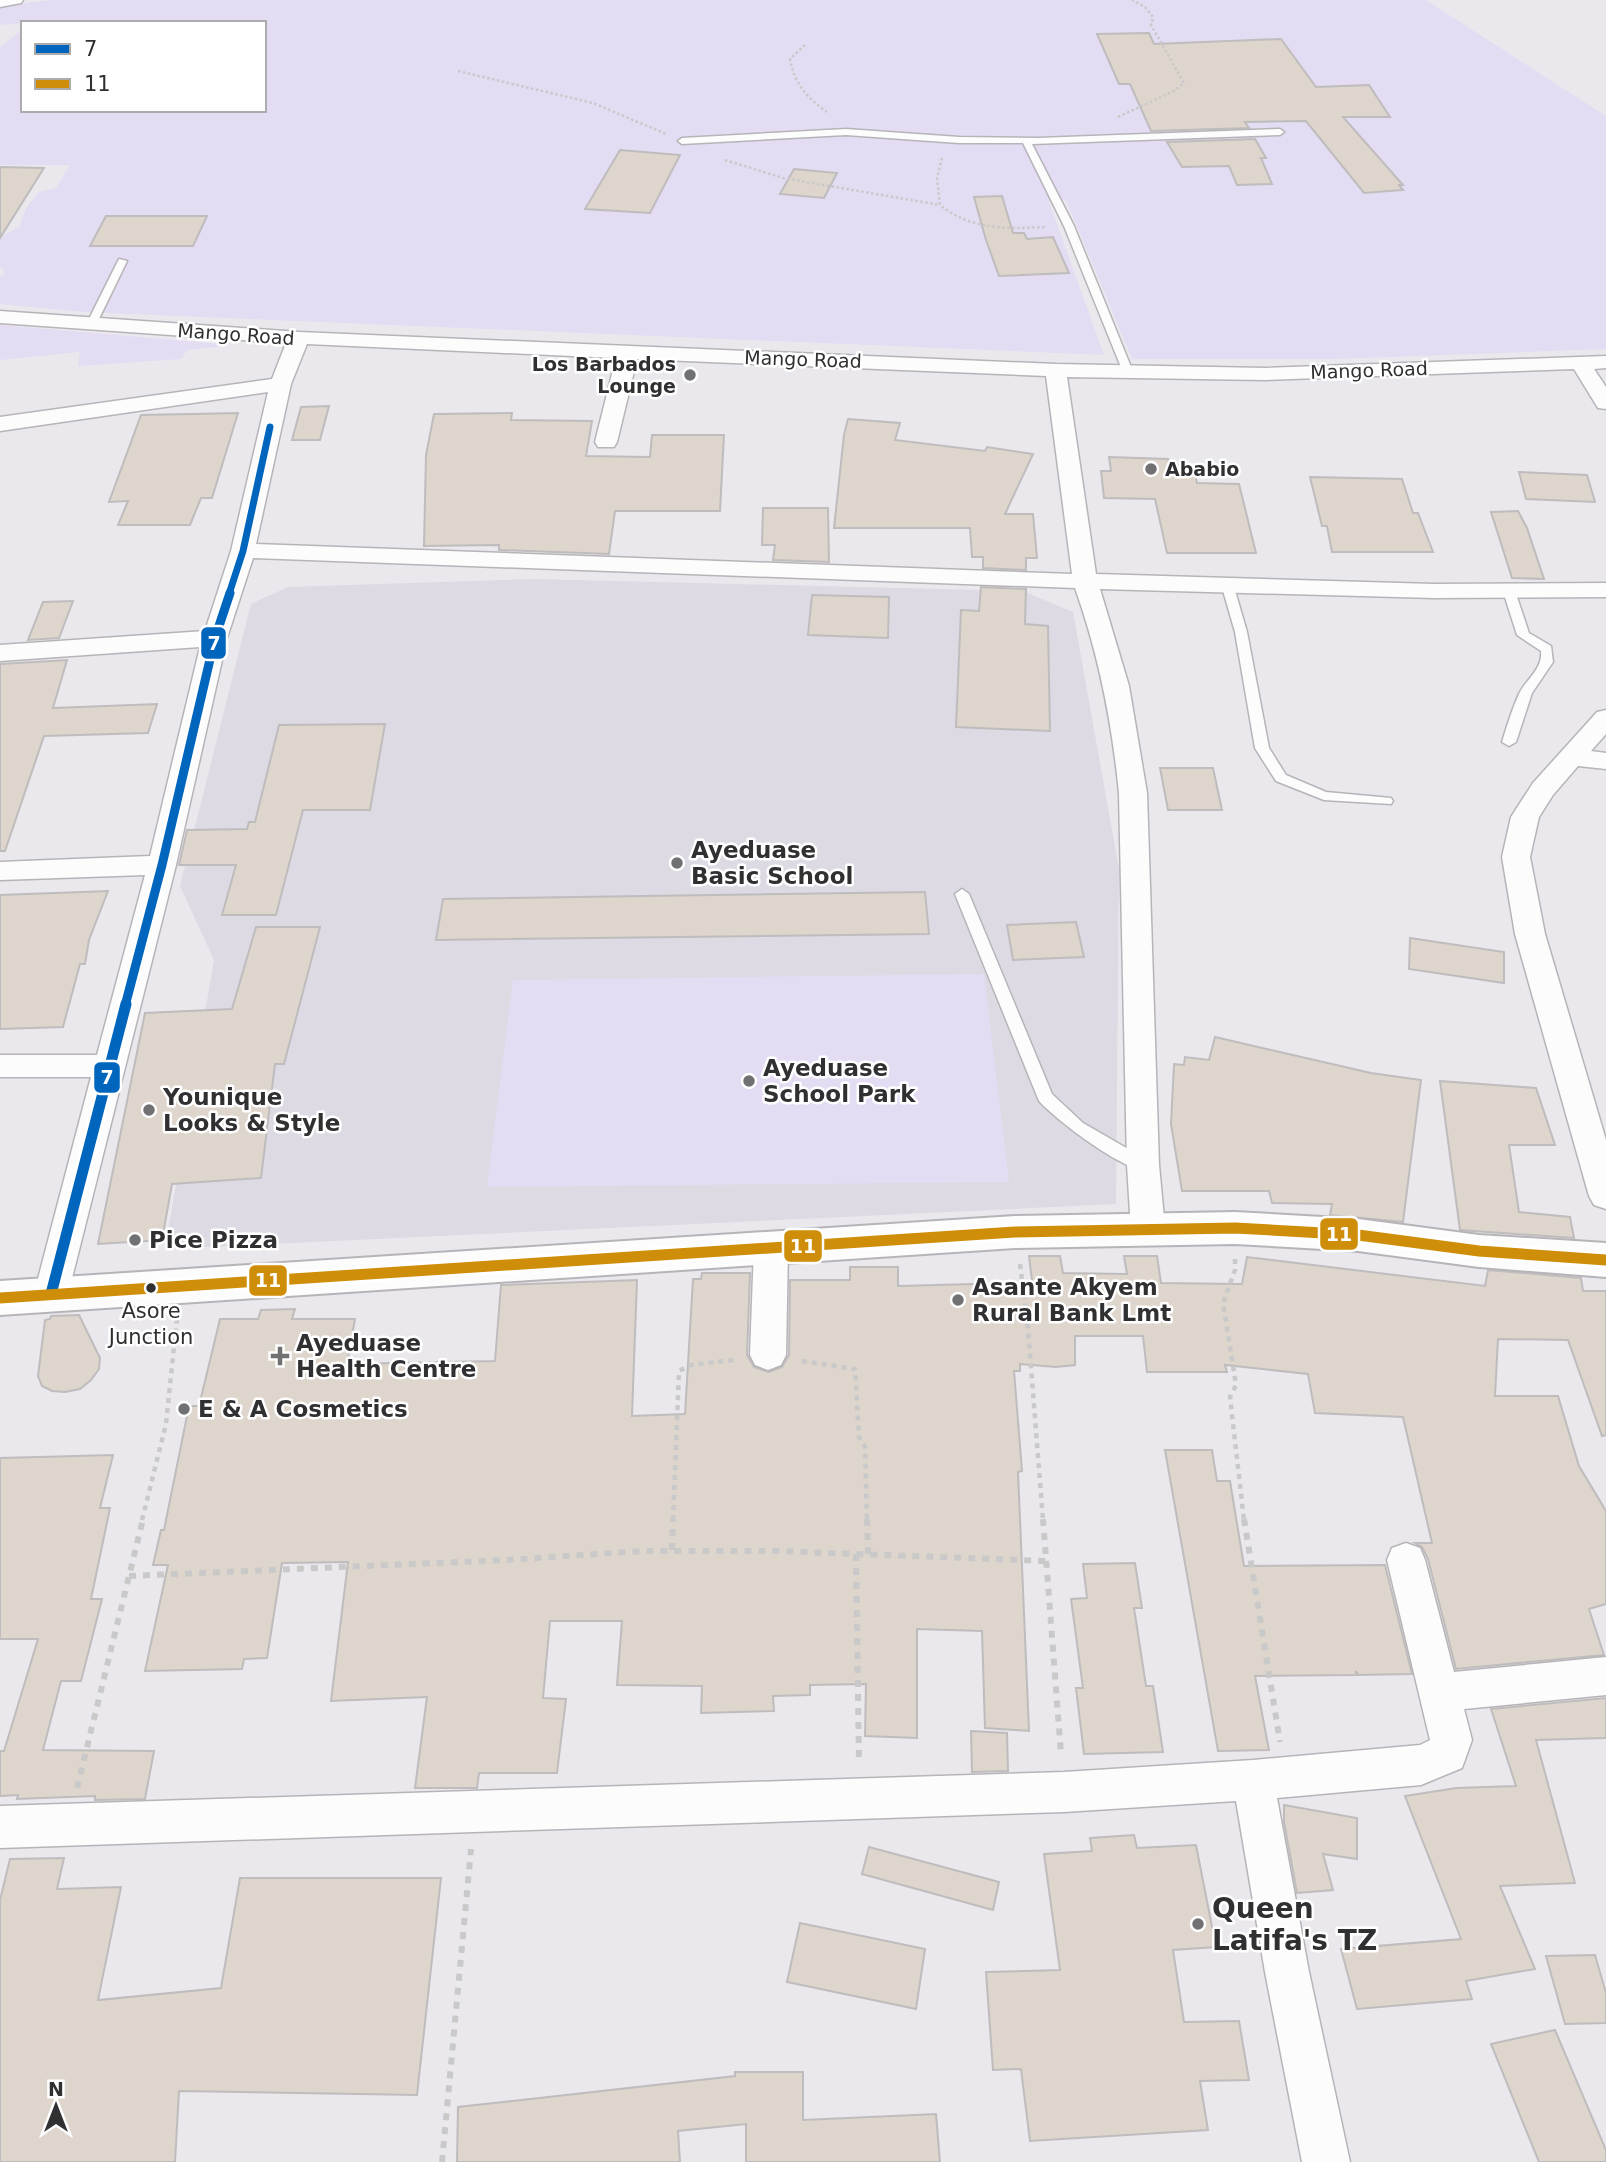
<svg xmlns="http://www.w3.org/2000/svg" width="1606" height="2162" viewBox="0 0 1606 2162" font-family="'DejaVu Sans',sans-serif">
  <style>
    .built { fill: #dddae4 }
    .green { fill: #e4dcf3 }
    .building { fill: #ded5cc; stroke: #bebcbd; stroke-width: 2 }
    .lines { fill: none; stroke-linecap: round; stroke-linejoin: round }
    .service-casing { stroke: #b6b4b8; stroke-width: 3 }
    .minor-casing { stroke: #b6b4b8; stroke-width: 3 }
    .tertiary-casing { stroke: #b6b4b8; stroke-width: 4 }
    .path-far2 { stroke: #c9c9c9; stroke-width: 2.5; stroke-dasharray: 2.5 2.5; stroke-linecap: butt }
    .path-far1 { stroke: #c9c9c9; stroke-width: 4.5; stroke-dasharray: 5 5; stroke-linecap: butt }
    .path { stroke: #c9c9c9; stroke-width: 6; stroke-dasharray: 7 7; stroke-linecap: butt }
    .service { fill: #fcfcfc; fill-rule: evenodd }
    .minor { fill: #fcfcfc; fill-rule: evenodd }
    .tertiary { fill: #fcfcfc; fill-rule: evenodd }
    .bus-1-far2-casing { stroke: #fff; stroke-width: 10 }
    .bus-1-far1-casing { stroke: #fff; stroke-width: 13 }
    .bus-1-casing { stroke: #fff; stroke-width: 17 }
    .bus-2-casing { stroke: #fff; stroke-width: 17 }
    .bus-1-far2 { stroke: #0065bd; stroke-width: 7 }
    .bus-1-far1 { stroke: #0065bd; stroke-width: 9 }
    .bus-1 { stroke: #0065bd; stroke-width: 11 }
    .bus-2 { stroke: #cf8e0a; stroke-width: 11 }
    .poi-dot { fill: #717073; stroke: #fff; stroke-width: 2.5 }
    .bus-dot { fill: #302f32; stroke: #fff; stroke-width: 2.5 }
    .labels { text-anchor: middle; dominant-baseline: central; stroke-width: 5; stroke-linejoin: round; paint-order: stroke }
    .far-street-label { font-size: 19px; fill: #302f32; stroke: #fff }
    .far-poi-label { font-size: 19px; font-weight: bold; fill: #302f32; stroke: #fff; text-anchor: end }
    .bus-label { font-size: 21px; fill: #302f32; stroke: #fff }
    .poi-label { font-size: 23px; font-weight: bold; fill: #302f32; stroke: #fff; text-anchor: start }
    .near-poi-label { font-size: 28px; font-weight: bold; fill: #302f32; stroke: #fff; text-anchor: start }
    .line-badge { stroke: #fff; stroke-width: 2.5 }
    .badge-label { font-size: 19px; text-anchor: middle; font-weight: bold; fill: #fff }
  </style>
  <rect width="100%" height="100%" fill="#eae8ed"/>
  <path class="built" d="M533,579L1023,591L1073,612L1119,869L1116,1204L165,1249L214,960L180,886L251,604L288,587Z"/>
  <path class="green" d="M52,0H1426L1606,116V349L1334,359H1132L1066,200L1049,202L1104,355L85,312L0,304V277L5,273L0,267V238L20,226L26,208L39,192L56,188L70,165H0V47L23,29V110H264V23H23L0,25V6Z
    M0,325L233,345L187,350L181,359L78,366L80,352L0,360Z
    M984,974L1009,1182L487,1187L513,980Z"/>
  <path class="building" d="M1149,33L1154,44L1281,39L1316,87L1369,85L1390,117H1343L1403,185H1399L1403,190L1364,193L1306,121L1245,122L1249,128L1151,131L1130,84H1119L1097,34Z
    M1255,139L1266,158H1261L1272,184L1237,185L1229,166L1182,167L1167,142Z
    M620,150L680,155L650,213L585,209Z
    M0,167L44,168L0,238Z
    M794,169L837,173L824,198L780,194Z
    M1002,196L1013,233H1024L1027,239L1053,237L1069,273L999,276L986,240L974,197Z
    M106,216H207L193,246H90Z
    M329,406L320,440H292L301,407Z
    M238,413L212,498H201L190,525H118L128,501L109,502L141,415Z
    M512,413L511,420L592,421L586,456L650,457L652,435H724L720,511H615L609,554L499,550V545L424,546L426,455L434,414Z
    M848,419L900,423L895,440L985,451L987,447L1033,454L1005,514H1033L1037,558H1026V570L983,568V557H972L970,528H834L844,435Z
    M1109,457L1168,459L1169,463L1185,467L1186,473H1195L1197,483L1239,484L1256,553H1167L1155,499L1104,498L1101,471H1111Z
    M1519,472L1587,475L1595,502L1526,499Z
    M1310,477L1402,479L1413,513H1418L1433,552H1332L1327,526H1322Z
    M763,508H828L829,562L773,560L775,545H762Z
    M1518,511L1527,528L1544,579L1512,578L1491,512Z
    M981,587L1026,589L1025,624L1048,626L1050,731L956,727L961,610L979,611Z
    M812,595L889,597L888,638L808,635Z
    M73,601L59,638L28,640L43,602Z
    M67,660L53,708L157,704L148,733L44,736L5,851H0V664Z
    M385,724L370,810H303L276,915H222L236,865H179L187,830L247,829L249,822H255L279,725Z
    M1160,768H1213L1222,810H1168Z
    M108,891L89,940L85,964H80L63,1027L0,1029V895Z
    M925,892L929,934L436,940L443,899Z
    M1076,922L1084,957L1013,960L1007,925Z
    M256,927H320L284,1064H275L261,1178L172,1184L162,1240L98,1244L145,1013L232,1009Z
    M1410,938L1504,952V983L1409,969Z
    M1215,1037L1371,1073L1421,1080L1403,1222L1330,1215L1332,1204L1272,1203L1269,1191H1182L1171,1124L1174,1064L1184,1065L1185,1057L1209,1060Z
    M1440,1081L1536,1088L1555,1145H1509L1519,1212L1570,1217L1574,1238L1460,1230Z
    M1029,1256H1060L1063,1273L1127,1274L1124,1256H1157L1161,1283L1242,1284L1247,1257L1485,1286L1488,1270L1581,1278L1583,1291H1606V1435L1602,1436L1568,1340L1498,1339L1495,1396H1558L1579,1466L1606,1511V1604L1589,1609L1604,1655L1456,1669L1428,1559L1422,1547L1415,1543H1432L1403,1417L1315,1413L1308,1374L1225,1365L1227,1372H1147L1143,1336H1075V1365L1056,1367L1020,1364V1371H1014L1022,1471L1018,1472L1029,1731L985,1728L982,1631L917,1629V1738L865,1736L866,1684L810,1685V1695L773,1696L774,1711L701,1713L702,1686L617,1685L622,1621H550L543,1698L566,1699L557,1773H479L477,1788H415L427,1697L331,1701L348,1562L282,1563L267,1658L244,1659L242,1669L145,1671L168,1565H153L161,1530H164L189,1406H199L220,1319H258L261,1310L295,1309L292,1319H355L347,1364L495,1361L501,1285L637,1280L632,1416L685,1414L693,1279H701L702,1273H750L747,1355L754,1367L769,1372L782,1367L789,1355L790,1280H850V1267H898V1286L974,1284V1289H1033Z
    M79,1315L100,1358L99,1369L91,1380L80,1389L65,1392L52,1391L42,1386L38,1376L45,1320L50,1319L51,1316Z
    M1165,1450H1212L1217,1481H1230L1244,1566L1385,1565L1412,1674L1358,1675L1356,1671V1675L1255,1676L1269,1750L1218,1751Z
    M113,1455L100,1508H110L91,1599H102L81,1681H61L43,1750L154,1751L145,1799L95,1800V1796L17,1799L18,1795L0,1796V1751H4L38,1639H0V1458Z
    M1135,1563L1142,1608H1134L1146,1686H1153L1163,1752L1084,1754L1076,1688H1083L1071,1599L1087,1598L1083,1564Z
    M1606,1698V1738L1536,1740L1575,1883L1500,1886L1535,1969L1466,1981L1472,1999L1357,2009L1341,1949L1461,1939L1405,1796L1456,1788L1516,1786L1491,1709Z
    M971,1731L1007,1733L1008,1771L972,1772Z
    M1284,1805L1357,1818V1859L1323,1854L1333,1890L1297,1893L1284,1822Z
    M1134,1835L1137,1848L1196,1845L1216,1947L1173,1950L1184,2022L1239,2021L1249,2080L1200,2081L1208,2130L1030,2141L1021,2069L993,2070L986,1972L1060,1970L1044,1854L1092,1851L1090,1838Z
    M869,1847L999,1882L993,1910L862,1874Z
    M64,1858L57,1889L121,1887L98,2000L221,1988L240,1878H441L417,2095L179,2091L175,2162H0V1900L10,1859Z
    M800,1923L925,1949L916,2009L787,1982Z
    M1595,1955L1606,1993V2023L1565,2024L1546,1956Z
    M1555,2030L1606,2150V2162H1539L1491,2044Z
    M735,2072H803V2120L936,2114L940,2162H746V2124L678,2131L680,2162H457L458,2107L735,2076Z"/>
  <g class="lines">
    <g class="service-casing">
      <path id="service" d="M846,129L959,137L1038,138L1280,129L1284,132L1280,135L1032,144L1074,226L1133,372L1128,375L1123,372L1064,226L1023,143H959L846,135L682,144L678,141L682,138Z
        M119,259L127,261L97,323L88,325L87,323Z
        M1228,583L1234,587L1247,632L1269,748L1286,775L1326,792L1391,798L1393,801L1391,804L1324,800L1276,781L1255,748L1235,632L1222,587Z
        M1509,587L1515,591L1529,633L1551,646L1553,662L1532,693L1516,742L1509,746L1502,742C1507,726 1512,709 1519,694C1526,679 1543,669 1541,651L1517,635L1503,591Z
        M962,889L969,894L1052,1094L1083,1123L1149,1161L1151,1165L1149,1169C1128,1176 1054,1118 1039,1101L955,894Z"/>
    </g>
    <g class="minor-casing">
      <path id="minor" d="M0,0H23L21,3L0,7Z
        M0,311L299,332L1056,364L1265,368L1606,356V368L1594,369L1606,387V409L1598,408L1574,369L1265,380L1067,377L1096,574L1434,584L1606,583V597L1434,598L1100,589L1129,686L1147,793L1159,1165L1165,1229L1160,1238L1148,1242L1136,1238L1131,1229L1127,1165L1119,793C1112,723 1099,655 1075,588L253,558L227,638L176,865L68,1294L63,1304L51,1308L39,1304L34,1294L91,1077H0V1055H97L145,875L0,880V862L150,856L200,647L0,661V645L205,631L231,551L268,392L0,431V417L272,379L286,343L0,323ZM307,344L616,358L595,442L598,447H614L617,442L637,359L1046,376L1072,574L256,544L291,384Z
        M1606,710V734L1591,751L1606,753V769L1578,766L1553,795L1539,817L1530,857L1545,934L1606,1140V1209L1594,1205L1589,1196L1515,934L1502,857L1511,817L1533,783L1597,712Z
        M771,1235L783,1239L788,1248L786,1355L781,1365L768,1370L755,1365L750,1355L754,1248L759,1239Z
        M1406,1543L1420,1548L1425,1560L1454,1672L1606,1657V1695L1464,1709L1472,1740L1462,1768L1421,1785L1277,1798L1309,1972L1350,2162H1302L1265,1972L1236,1801L1064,1812L0,1848V1806L1064,1772L1253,1760L1420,1745L1430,1740L1387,1560L1392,1548Z"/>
    </g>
    <g class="tertiary-casing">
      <path id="tertiary" d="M1235,1212L1358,1219L1479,1235L1606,1243V1277L1479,1267L1358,1251L1235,1244L1015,1248L0,1315V1281L1015,1216Z"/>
    </g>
    <path class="path-far2" d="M805,45L790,59C794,83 807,98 827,112
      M458,71L593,103L666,134
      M1118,117L1174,91L1184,83L1151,25L1153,17L1145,7L1132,0
      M942,158L937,178L940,205C971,230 1007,229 1045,227
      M725,160L783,178L940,205"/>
    <path class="path-far1" d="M1235,1259V1270L1223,1303L1236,1385L1230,1397L1244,1520
      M1020,1264L1028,1329L1043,1520
      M802,1361L855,1369L859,1437L865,1447L867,1520
      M142,1520L166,1424L177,1318
      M673,1520L679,1371L691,1365L734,1360"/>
    <path class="path" d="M867,1519L868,1555
      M1043,1519L1061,1754
      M1244,1519L1280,1742
      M672,1550L673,1519
      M856,1554L859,1763
      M129,1576L507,1560L642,1551H777L1047,1561
      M77,1788L143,1519
      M442,2162L471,1849"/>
    <use href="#service" class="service"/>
    <use href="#minor" class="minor"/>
    <use href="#tertiary" class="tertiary"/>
    <g class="bus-1-far2-casing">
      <path id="bus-1-far2" d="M229,594L243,551L270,427"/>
    </g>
    <g class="bus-1-far1-casing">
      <path id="bus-1-far1" d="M125,1006L162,865L215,638L230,593"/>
    </g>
    <g class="bus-1-casing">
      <path id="bus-1" d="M51,1294L126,1004"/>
    </g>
    <g class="bus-2-casing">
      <path id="bus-2" d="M0,1298L1015,1232L1235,1228L1358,1235L1479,1251L1606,1260"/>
    </g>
    <use href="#bus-1-far2" class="bus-1-far2"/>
    <use href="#bus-1-far1" class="bus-1-far1"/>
    <use href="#bus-1" class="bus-1"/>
    <use href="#bus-2" class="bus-2"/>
  </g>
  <g class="poi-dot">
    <circle cx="690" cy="375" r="7"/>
    <circle cx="1151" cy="469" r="7"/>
    <circle cx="677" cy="863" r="7"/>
    <circle cx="749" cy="1081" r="7"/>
    <circle cx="149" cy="1110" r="7"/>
    <circle cx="135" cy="1240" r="7"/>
    <circle cx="958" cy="1300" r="7"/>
    <path d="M276.5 1345.5h7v7h7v7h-7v7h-7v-7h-7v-7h7z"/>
    <circle cx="184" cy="1409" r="7"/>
    <circle cx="1198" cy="1924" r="7"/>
  </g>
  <circle class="bus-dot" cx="151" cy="1288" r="6"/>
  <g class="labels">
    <g class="far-street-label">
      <text transform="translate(236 334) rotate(4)">Mango Road</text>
      <text transform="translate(803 359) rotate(2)">Mango Road</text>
      <text transform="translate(1369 370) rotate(-2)">Mango Road</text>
    </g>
    <g class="far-poi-label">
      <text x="676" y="364">Los Barbados<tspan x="676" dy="22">Lounge</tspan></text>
      <text x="1165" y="469" text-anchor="start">Ababio</text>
    </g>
    <g class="bus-label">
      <text x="151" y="1311">Asore<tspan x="151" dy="26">Junction</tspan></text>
    </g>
    <g class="poi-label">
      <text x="691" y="850">Ayeduase<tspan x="691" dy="26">Basic School</tspan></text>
      <text x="763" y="1068">Ayeduase<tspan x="763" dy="26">School Park</tspan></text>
      <text x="163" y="1097">Younique<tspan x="163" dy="26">Looks &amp; Style</tspan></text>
      <text x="149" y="1240">Pice Pizza</text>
      <text x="972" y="1287">Asante Akyem<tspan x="972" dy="26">Rural Bank Lmt</tspan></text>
      <text x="296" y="1343">Ayeduase<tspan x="296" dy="26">Health Centre</tspan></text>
      <text x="198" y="1409">E &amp; A Cosmetics</text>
    </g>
    <g class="near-poi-label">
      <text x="1212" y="1908">Queen<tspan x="1212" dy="32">Latifa's TZ</tspan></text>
    </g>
  </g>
  <g class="line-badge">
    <rect x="200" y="626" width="27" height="34" rx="7" fill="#0065bd"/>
    <rect x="93" y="1061" width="28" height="33" rx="7" fill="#0065bd"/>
    <rect x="1319" y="1217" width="40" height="34" rx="7" fill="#cf8e0a"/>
    <rect x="783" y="1229" width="40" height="34" rx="7" fill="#cf8e0a"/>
    <rect x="248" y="1264" width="40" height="33" rx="7" fill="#cf8e0a"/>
  </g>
  <g class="badge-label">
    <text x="214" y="650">7</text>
    <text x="107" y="1084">7</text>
    <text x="1339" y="1241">11</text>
    <text x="803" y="1253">11</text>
    <text x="268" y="1287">11</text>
  </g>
  <rect x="21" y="21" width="245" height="91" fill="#ffffff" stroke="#acacad" stroke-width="2"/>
  <rect x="35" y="44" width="35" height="10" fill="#0065bd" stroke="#acacad" stroke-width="2"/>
  <text x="84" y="56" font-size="21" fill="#302f32">7</text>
  <rect x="35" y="79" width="35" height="10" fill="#cf8e0a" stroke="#acacad" stroke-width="2"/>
  <text x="84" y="91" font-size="21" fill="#302f32">11</text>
  <g transform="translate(56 2106)" stroke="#ffffff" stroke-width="5" paint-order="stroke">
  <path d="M0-5L12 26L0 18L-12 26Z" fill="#302f32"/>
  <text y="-10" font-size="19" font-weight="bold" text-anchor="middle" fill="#302f32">N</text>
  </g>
</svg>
